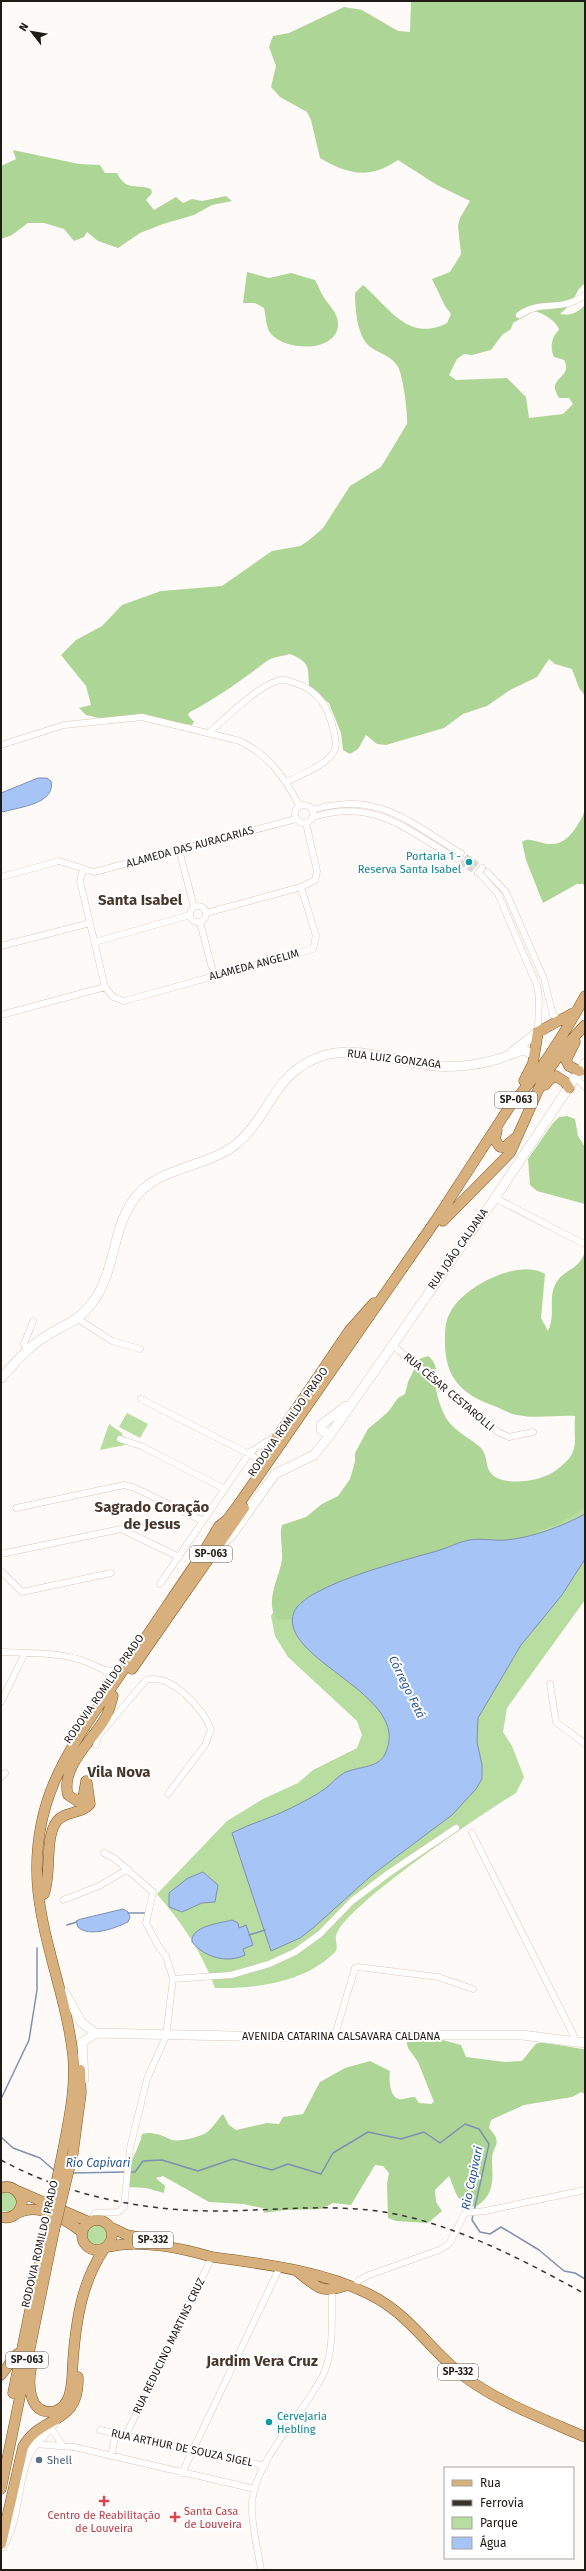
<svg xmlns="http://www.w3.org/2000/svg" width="586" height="2571" viewBox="0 0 586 2571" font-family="'Fira Sans',sans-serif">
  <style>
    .green { fill: #b7dda1 }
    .forest { fill: #add595; fill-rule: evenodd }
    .water { fill: #a6c4f5; stroke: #7e91b2 }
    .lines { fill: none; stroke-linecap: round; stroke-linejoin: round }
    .stream { stroke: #7e91b2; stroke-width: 1.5 }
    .street-tunnel { stroke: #ddd9d5; stroke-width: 6; stroke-dasharray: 6 3; stroke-linecap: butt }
    .street-casing { stroke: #dcc9b9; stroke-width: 7 }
    .secondary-casing { stroke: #dcc9b9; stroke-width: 10 }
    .primary-casing { stroke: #865921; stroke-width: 11 }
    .street { stroke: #fff; stroke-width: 6 }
    .secondary { stroke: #fff; stroke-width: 9 }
    .primary { stroke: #d7b07d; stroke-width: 10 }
    .rail { stroke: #38322c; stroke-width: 1.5; stroke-dasharray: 5 5; stroke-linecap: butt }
    .primary-bridge-casing { stroke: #865921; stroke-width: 11; stroke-linecap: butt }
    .primary-bridge { stroke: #d7b07d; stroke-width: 10 }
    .culture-dot { fill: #0f9aa8; stroke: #fff; stroke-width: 1.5 }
    .service-dot { fill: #5c6f8a; stroke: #fff; stroke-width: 1.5 }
    .health-dot { fill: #e0444e; stroke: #fff; stroke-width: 1.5 }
    .labels { text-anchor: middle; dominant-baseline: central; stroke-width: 4; stroke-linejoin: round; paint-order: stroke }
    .shield { fill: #fff; stroke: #645f5b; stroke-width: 1 }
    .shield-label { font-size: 10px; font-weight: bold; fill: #211b15 }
    .street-label { font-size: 11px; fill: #211b15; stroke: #fff }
    .culture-label { font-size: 11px; fill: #0d838f; stroke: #fff; text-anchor: end }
    .service-label { font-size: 11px; fill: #4e5e75; stroke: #fff; text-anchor: start }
    .health-label { font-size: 11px; fill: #be3a42; stroke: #fff; text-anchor: start }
    .water-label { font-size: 12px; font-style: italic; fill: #29559c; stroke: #fff }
    .district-label { font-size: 15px; font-weight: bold; fill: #47382b; stroke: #fff }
  </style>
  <rect width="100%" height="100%" fill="#fefaf7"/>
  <path class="green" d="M127,1413L148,1424L140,1438L119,1427Z
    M109,1424L122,1433L125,1445L100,1450Z
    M585,1482V1600L507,1708L503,1732L512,1746L524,1777L516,1793C486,1811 341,1908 336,1936C335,1941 338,1946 336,1951C307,1982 256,1989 215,1988C202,1952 182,1923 157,1894L227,1821L263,1799L298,1783L313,1770L357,1748L362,1735L357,1721L288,1657L275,1636L271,1616L287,1590Z
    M1,2192H11L18,2201L15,2209L10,2212L1,2211Z
    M85 2235a12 12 0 1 1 24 0a12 12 0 1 1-24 0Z"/>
  <path class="forest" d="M411,1H585V283L578,290L572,303L560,314C571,316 577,313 585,305V696L579,688L572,669L555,664L549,659L537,677L510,690L487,706L463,714L444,728L386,745L377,744L366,735L358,749L350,754L343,750L341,733L329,703L310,690C306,670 314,664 290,654C284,656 272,657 267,661C243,679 217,698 190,712L188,715L194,722L192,725L168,721L99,718L86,715L79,708L91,705L86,686L61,655L76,640L102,626L122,605L161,591L222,586L272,551L300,546L308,541L323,528L350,486L381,467L407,424C408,413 403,376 398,367C392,356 378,353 369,346C357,335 355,308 355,293L363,285C389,307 408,343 447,323L451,314L445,306L432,279L450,272L461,254L458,226L460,218L470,201L437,185L398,160C369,180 347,174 320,158L311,120L307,112L280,97L271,87L276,66L269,47L273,36L289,33L344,7L362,10L398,31L410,32ZM534,311C543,313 557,321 559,330C551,337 550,348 554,357L564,360C572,374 556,377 555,386C554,389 557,394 559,398H569L573,404L563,414L529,418L526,397L507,378L456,380L449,375L457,359L464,354L472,355L491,350L502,335L511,329L513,323Z
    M13,150L79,164L100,165L105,173H117C127,192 134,183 151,189L152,193L146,200L154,210L176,197L183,203L192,199L202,201L226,196L232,201L212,205L194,215L163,224L140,233L118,248L98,241L87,232L84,237L74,241L64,229L44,223H28L12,235L1,239V166L16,159Z
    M247,272L269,278L291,273L315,280C318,285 320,291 323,296C329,306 339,313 338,326C335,353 286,351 271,334C266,328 266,317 264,308L255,303H243Z
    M585,807V887L583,884H577L543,903L526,860L522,842C534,832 553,860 575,829C580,821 584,816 585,807Z
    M567,1116L575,1119L578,1136L585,1147V1204L537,1191L530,1185L528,1159L553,1123L559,1117Z
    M585,1251V1508L555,1526L538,1531L528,1541L335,1589L299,1603L298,1616L292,1619L278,1620C263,1603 280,1577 282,1559C283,1548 279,1536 282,1525L306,1517L322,1504L338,1496L350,1479L355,1462V1453L368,1429L388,1412L398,1398L405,1394L408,1382L419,1359L428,1356C440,1365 435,1375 436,1389C437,1396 440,1405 443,1412C451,1430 466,1435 480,1447C488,1454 485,1465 490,1472C501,1488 542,1481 555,1471C582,1452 573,1444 575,1416C556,1415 536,1419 517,1415C507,1413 499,1407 489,1404C456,1391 444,1372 445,1337C445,1327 446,1319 451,1311C464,1286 520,1258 545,1274L541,1318L548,1331C556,1315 548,1299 555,1285C563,1268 579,1272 585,1251Z
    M406,2039H439L461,2045L466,2057L505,2062L522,2061C527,2055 531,2049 536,2044C540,2040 576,2049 585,2049V2094L581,2092L572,2097L524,2105L491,2120L489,2128C505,2145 491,2145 492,2162C493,2181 494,2196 475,2207C454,2201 457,2193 449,2176L435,2190L436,2202L442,2211L428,2223L396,2221L388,2218L387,2184L389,2173L383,2166L375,2165L351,2205L333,2203L321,2209L286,2210L263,2213L267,2209L243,2204L209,2202L163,2176L156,2178L165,2186L164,2193L146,2188L129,2187C123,2168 139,2152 142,2134C154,2131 162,2136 172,2140C180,2142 199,2137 206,2133C212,2129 218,2119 223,2114L229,2125L236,2130L267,2123L279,2124L283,2117L303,2114L320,2082L345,2068L370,2061L390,2071C389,2078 389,2097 399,2099C403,2100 410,2097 415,2097L419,2103L431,2104L434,2102L418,2062L408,2048Z"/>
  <path class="water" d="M38,778H47L51,781C56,804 19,807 3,812L1,810V793Z
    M585,1514V1559L562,1595L521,1645L478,1718L477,1742L482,1765V1779L476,1789L452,1815L372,1875L313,1928L300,1938L271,1951L232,1833C251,1823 272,1818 291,1808C303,1802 315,1796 326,1788C332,1783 337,1777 344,1773C357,1766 378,1769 385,1754C415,1694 276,1660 294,1612C305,1585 409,1559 437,1551C448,1548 458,1542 469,1540C481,1538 494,1541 506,1540C531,1538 563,1526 585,1514Z
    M203,1872L218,1885L215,1902L202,1903L182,1912L169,1907V1893L188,1878Z
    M123,1909L128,1912L130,1917L128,1922C116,1928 89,1938 78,1927L76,1921L81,1919Z
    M232,1920L238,1923L239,1928L246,1925L253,1945L243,1949L245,1955C227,1964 204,1957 192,1942C190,1926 221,1923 232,1920Z"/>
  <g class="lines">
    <path class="stream" d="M128,1913H146
      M67,1925L77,1922
      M249,1935L265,1930
      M1,2099L29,2040L37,1990V1948
      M1,2137L13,2148L40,2158L55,2171
      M128,2172H135L143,2161L162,2160L198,2171L233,2159L272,2170L288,2164L321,2174L333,2153L368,2132L401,2139L424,2132L440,2143L465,2124L479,2129L489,2144L474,2211
      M73,2173L125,2172
      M473,2214L472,2220L480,2232L490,2234L501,2227L539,2250L564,2271L575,2273L585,2279"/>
    <path class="street-tunnel" d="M458,851L486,871
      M453,857L481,875"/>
    <g class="street-casing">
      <path id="street" d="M519,315C542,299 560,313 585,295
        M209,733C226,718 255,688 277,681C283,678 289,681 295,683C320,691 328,707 334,732C335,739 338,746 333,753C325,766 301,774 287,782
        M1,745L64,725L142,717L240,741C270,756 284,777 299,805
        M295 814a9 9 0 1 1 18 0a9 9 0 1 1-18 0Z
        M312,810C375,791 406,819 457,851
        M313,817C372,798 405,828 453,857
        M179,850L194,907
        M457,859L461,853
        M83,870L80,881L105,987L113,997L124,1001L313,949L316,936L301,887
        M487,872L506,892L544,979L553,1015L561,1022
        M478,873L482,868
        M481,875L498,894L537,986L539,997L538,1032
        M1,877L59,861L94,872L296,819
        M190 914a8 8 0 1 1 16 0a8 8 0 1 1-16 0Z
        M206,913L301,887L315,880L317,871L306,823
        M200,922L214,976
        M95,942L190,915
        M1,946L90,923
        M1,1015L105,987
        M576,1078L585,1087
        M495,1198L582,1243
        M78,1319L112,1341L140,1349
        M391,1344L498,1432L509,1437L533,1432
        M27,1350L24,1344L33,1321
        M141,1399L253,1456L257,1460L255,1469
        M120,1439L141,1446L225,1489
        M16,1508L124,1485L135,1488L203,1521
        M1,1554L121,1529L179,1557
        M1,1571L22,1592L111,1573
        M160,1584L250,1452L274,1437
        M1,1652C27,1653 56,1652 81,1660C94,1664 111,1677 124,1668
        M104,1670L110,1677L111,1687
        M550,1684L556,1722L585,1744
        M1,1702L25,1653
        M96,1745L99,1735L146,1680C171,1673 204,1709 211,1730L205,1745L168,1794
        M1,1777L5,1773
        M472,1833L577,2042
        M63,1900L99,1886L128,1869
        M173,1979L231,1975L269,1964L295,1952L320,1934L352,1901L389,1873L456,1828
        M335,2035L355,1968L358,1967L438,1977L473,1989
        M91,2221L95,2213L118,2212L124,2207L130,2148L147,2079L166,2036L173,1979L166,1956L160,1949L146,1923L153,1892L114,1858L104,1853
        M353,2287L359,2280L369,2275L439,2250L449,2244L465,2213L485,2211L585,2190
        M51,2428L63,2446
        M100,2430L265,2466
        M126,2435L212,2257
        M35,2444L74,2447L255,2489
        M111,2456L116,2433
        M182,2473L279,2269
        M261,2570C258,2550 250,2520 252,2501C258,2456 303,2415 323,2375C335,2349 331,2318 332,2291"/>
    </g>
    <g class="secondary-casing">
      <path id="secondary" d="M512,1052L538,1032
        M1,1378C15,1363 28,1347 46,1336C61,1326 76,1322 88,1308C116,1277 110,1235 132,1202C155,1166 204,1169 235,1145C271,1117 272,1071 325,1055C358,1045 403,1064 437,1066C457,1068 485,1064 504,1057C511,1055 517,1051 524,1050L534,1055
        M330,1435L321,1430V1425L346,1406
        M222,1544L231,1536L275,1474L314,1455L330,1435L495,1198L585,1063
        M65,1993L81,2022L95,2033L275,2037L335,2035H522L585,2043
        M84,2079L82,2042L97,2033
        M2,2546C19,2518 15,2486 27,2457C33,2441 49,2432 57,2418"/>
    </g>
    <g class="primary-casing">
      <path id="primary" d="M575,1042L566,1060L569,1066L579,1071
        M524,1081L533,1063L538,1032L577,1011
        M545,1085L550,1079L556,1076L565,1082L569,1088
        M497,1130L495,1140L500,1147H505L514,1139
        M443,1221L510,1153L544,1077L564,1048L585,1025
        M269,1449L349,1331L374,1303
        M132,1669L244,1508
        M86,1781L83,1798L77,1801L68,1795C60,1767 94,1739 106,1717C109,1711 111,1703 113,1696
        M44,1894C52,1873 44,1838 57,1821C65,1811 82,1814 90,1804L87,1783
        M63,2150C69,2119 76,2088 73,2056C67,2000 44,1947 38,1891C29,1797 73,1744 122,1672C150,1632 176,1592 203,1553L219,1526L227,1520L241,1501L436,1220L510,1106C540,1073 564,1035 585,996
        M73,2153L81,2093L80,2070
        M1,2188C12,2184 20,2192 22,2202C20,2213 12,2220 1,2217
        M18,2191L89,2222
        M18,2213C38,2202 66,2220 82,2232
        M82 2235a15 15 0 1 1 30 0a15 15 0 1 1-30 0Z
        M110,2227L127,2235L146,2239
        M108,2247C138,2239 182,2248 212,2257C266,2264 331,2272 378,2299C411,2318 432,2351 461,2374C497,2402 544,2419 585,2437
        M297,2271C316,2287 323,2295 347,2285
        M31,2369C28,2385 29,2417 55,2411C62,2409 67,2402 69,2396C73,2384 72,2372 73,2360C76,2320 82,2282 104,2249
        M1,2375L17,2354
        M13,2393L47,2227
        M1,2489L54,2231
        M1,2544L23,2447C41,2414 80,2426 78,2377"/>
    </g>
    <use href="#street" class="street"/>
    <use href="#secondary" class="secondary"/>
    <use href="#primary" class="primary"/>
    <path class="rail" d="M1,2160C69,2197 149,2212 225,2211C273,2210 322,2205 369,2210C444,2218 520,2258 585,2294"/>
    <g class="primary-bridge-casing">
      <path id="primary-bridge" d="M47,2227L63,2150
        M54,2231L73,2153"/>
    </g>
    <use href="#primary-bridge" class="primary-bridge"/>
  </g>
  <g class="culture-dot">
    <circle cx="469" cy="862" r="4"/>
    <circle cx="269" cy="2422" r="4"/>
  </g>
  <circle class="service-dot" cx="39" cy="2460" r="4"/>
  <g class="health-dot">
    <path d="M102 2495h4v4h4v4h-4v4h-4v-4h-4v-4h4z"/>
    <path d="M173 2511h4v4h4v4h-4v4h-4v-4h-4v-4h4z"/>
  </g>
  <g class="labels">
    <g class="shield">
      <rect x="495" y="1092" width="42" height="16" rx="3"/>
      <rect x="190" y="1546" width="42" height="16" rx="3"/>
      <rect x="133" y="2232" width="40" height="16" rx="3"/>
      <rect x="6" y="2352" width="42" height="16" rx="3"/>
      <rect x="438" y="2364" width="40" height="16" rx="3"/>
    </g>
    <g class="shield-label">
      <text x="516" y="1100">SP-063</text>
      <text x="211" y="1554">SP-063</text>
      <text x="153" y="2240">SP-332</text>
      <text x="27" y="2360">SP-063</text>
      <text x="458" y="2372">SP-332</text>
    </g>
    <g class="street-label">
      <text transform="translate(190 847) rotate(-15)">ALAMEDA DAS AURACARIAS</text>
      <text transform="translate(254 965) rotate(-15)">ALAMEDA ANGELIM</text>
      <text transform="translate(394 1059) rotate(7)">RUA LUIZ GONZAGA</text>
      <text transform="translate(458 1249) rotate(-55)">RUA JOÃO CALDANA</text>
      <text transform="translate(449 1392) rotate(40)">RUA CÉSAR CESTAROLLI</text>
      <text transform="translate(288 1422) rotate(-55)">RODOVIA ROMILDO PRADO</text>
      <text transform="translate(104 1689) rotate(-55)">RODOVIA ROMILDO PRADO</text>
      <text x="341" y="2036">AVENIDA CATARINA CALSAVARA CALDANA</text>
      <text transform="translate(40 2244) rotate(-77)">RODOVIA ROMILDO PRADO</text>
      <text transform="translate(169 2346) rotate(-64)">RUA REDUCINO MARTINS CRUZ</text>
      <text transform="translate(182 2448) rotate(12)">RUA ARTHUR DE SOUZA SIGEL</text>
    </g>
    <g class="culture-label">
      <text x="461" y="856">Portaria 1 -<tspan x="461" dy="13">Reserva Santa Isabel</tspan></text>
      <text x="277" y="2416" text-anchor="start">Cervejaria<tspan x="277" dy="13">Hebling</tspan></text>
    </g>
    <g class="service-label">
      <text x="47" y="2460">Shell</text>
    </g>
    <g class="health-label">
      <text x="184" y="2511">Santa Casa<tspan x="184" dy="13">de Louveira</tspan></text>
      <text x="104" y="2515" text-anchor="middle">Centro de Reabilitação<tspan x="104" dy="13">de Louveira</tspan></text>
    </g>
    <g class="water-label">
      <text transform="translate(407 1687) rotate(64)">Córrego Fetá</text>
      <text x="98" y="2163">Rio Capivari</text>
      <text transform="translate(472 2178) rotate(-78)">Rio Capivari</text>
    </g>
    <g class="district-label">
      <text x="140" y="900">Santa Isabel</text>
      <text x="152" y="1507">Sagrado Coração<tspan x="152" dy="17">de Jesus</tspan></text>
      <text x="119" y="1772">Vila Nova</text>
      <text x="262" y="2361">Jardim Vera Cruz</text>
    </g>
  </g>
  <rect width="586" height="2571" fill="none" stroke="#211b15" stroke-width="4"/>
  <rect x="444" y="2467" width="130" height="92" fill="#ffffff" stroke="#a6a4a1"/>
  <rect x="452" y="2480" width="20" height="6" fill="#d7b07d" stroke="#a6a4a1"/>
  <text x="480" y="2487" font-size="12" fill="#211b15">Rua</text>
  <rect x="452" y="2500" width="20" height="6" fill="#38322c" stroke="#a6a4a1"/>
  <text x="480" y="2507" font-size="12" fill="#211b15">Ferrovia</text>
  <rect x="452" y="2517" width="20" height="12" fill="#b7dda1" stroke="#a6a4a1"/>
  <text x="480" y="2527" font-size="12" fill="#211b15">Parque</text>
  <rect x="452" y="2537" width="20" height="12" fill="#a6c4f5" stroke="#a6a4a1"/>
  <text x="480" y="2547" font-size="12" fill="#211b15">Água</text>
  <g transform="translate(32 32) rotate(301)" stroke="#ffffff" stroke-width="3" paint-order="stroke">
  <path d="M0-3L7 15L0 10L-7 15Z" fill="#211b15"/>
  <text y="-6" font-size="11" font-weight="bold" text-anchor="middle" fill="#211b15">N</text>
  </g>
</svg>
